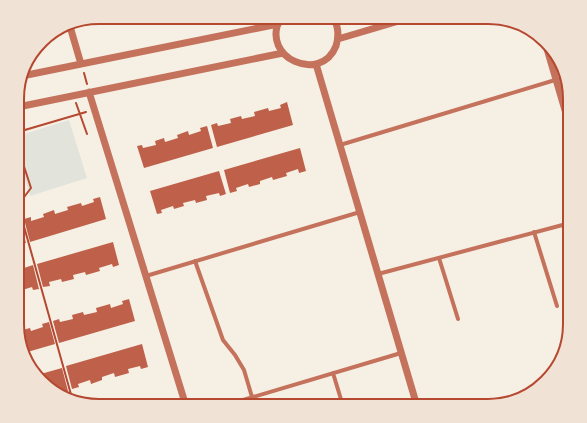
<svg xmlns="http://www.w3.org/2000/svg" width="587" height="423" viewBox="0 0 587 423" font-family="Mulish,sans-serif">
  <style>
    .green { fill: #e2e4dc }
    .building { fill: #bf614a }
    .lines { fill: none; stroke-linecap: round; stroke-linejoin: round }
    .path { stroke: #b5482f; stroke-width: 2 }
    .minor { stroke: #c5725c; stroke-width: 4 }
    .tertiary { stroke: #c5725c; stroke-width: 7 }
    .rim { fill: none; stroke: #b5482f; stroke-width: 2 }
  </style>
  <rect width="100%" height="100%" fill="#f6efe4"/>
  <path class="green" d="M69,120L87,178L30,196L18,155V136Z"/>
  <path class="building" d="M287,102L293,125L217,147L211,125L217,123L218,126L231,123L230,119L241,116L242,119L255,116L254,112L268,108L269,111L281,108L280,105Z
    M207,126L213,148L144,168L137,146L142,145L143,148L156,145L155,141L164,138L165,142L178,138L177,135L188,131L189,135L201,131L200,128Z
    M300,148L306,171L299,173L298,169L286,173L287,176L273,180L272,177L260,181V184L249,187L248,184L236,188L237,191L230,193L224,170Z
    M219,171L226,194L220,196L219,193L206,196L207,200L196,203L195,200L183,203L184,206L174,209L173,206L161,210L162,213L157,214L150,191Z
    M100,197L106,219L30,242L24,219L31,217V221L44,217L43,214L54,210L55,214L68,210L67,207L81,203L82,206L94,202L93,199Z
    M18,221H20L26,243L18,245Z
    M113,242L119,265L113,267L112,264L99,268L100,271L86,275L85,272L73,275L74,279L62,282L61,279L49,282L50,286L43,287L37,264Z
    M33,265L39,289L33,290L32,287L19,291L20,294L18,295V270Z
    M129,299L135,321L59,343L53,321L59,319L60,322L73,319L72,315L83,312L84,315L97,312L96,308L110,304L111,308L123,304L122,301Z
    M49,322L55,344L24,353L18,335L20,334L19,331L30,328L31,331L43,327L42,324Z
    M142,344L148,367L141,369L140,366L128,369L129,373L115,377L114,373L102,377V380L91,384L90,380L78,384L79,387L72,389L66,366Z
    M62,368L68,391L62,392L61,389L54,391L49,389L37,375Z
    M158,401L159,406H152L151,402Z"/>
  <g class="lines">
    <path class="path" d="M84,73L87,84
      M76,103L87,134
      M18,132L86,112
      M18,205L72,398
      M18,205L31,188L18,148"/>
    <path class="minor" d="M340,145L565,77
      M534,232L557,306
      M439,258L458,319
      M195,261L223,340L235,355L244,370L252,397
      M378,274L570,223
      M146,276L360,212
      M333,373L343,406
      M223,406L401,353"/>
    <path class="tertiary" d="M280,19C260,58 321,84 336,46C339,36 339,28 334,19
      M69,23L81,64
      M338,39L409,18
      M545,42L570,127
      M316,64L417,406
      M22,76L278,24
      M89,92L186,406
      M18,107L283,53"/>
  </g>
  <path d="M0 0H587V423H0ZM99 24H488A75 75 0 0 1 563 99V324A75 75 0 0 1 488 399H99A75 75 0 0 1 24 324V99A75 75 0 0 1 99 24Z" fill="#f1e2d6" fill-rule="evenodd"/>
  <path class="rim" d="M99 24H488A75 75 0 0 1 563 99V324A75 75 0 0 1 488 399H99A75 75 0 0 1 24 324V99A75 75 0 0 1 99 24Z"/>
</svg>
